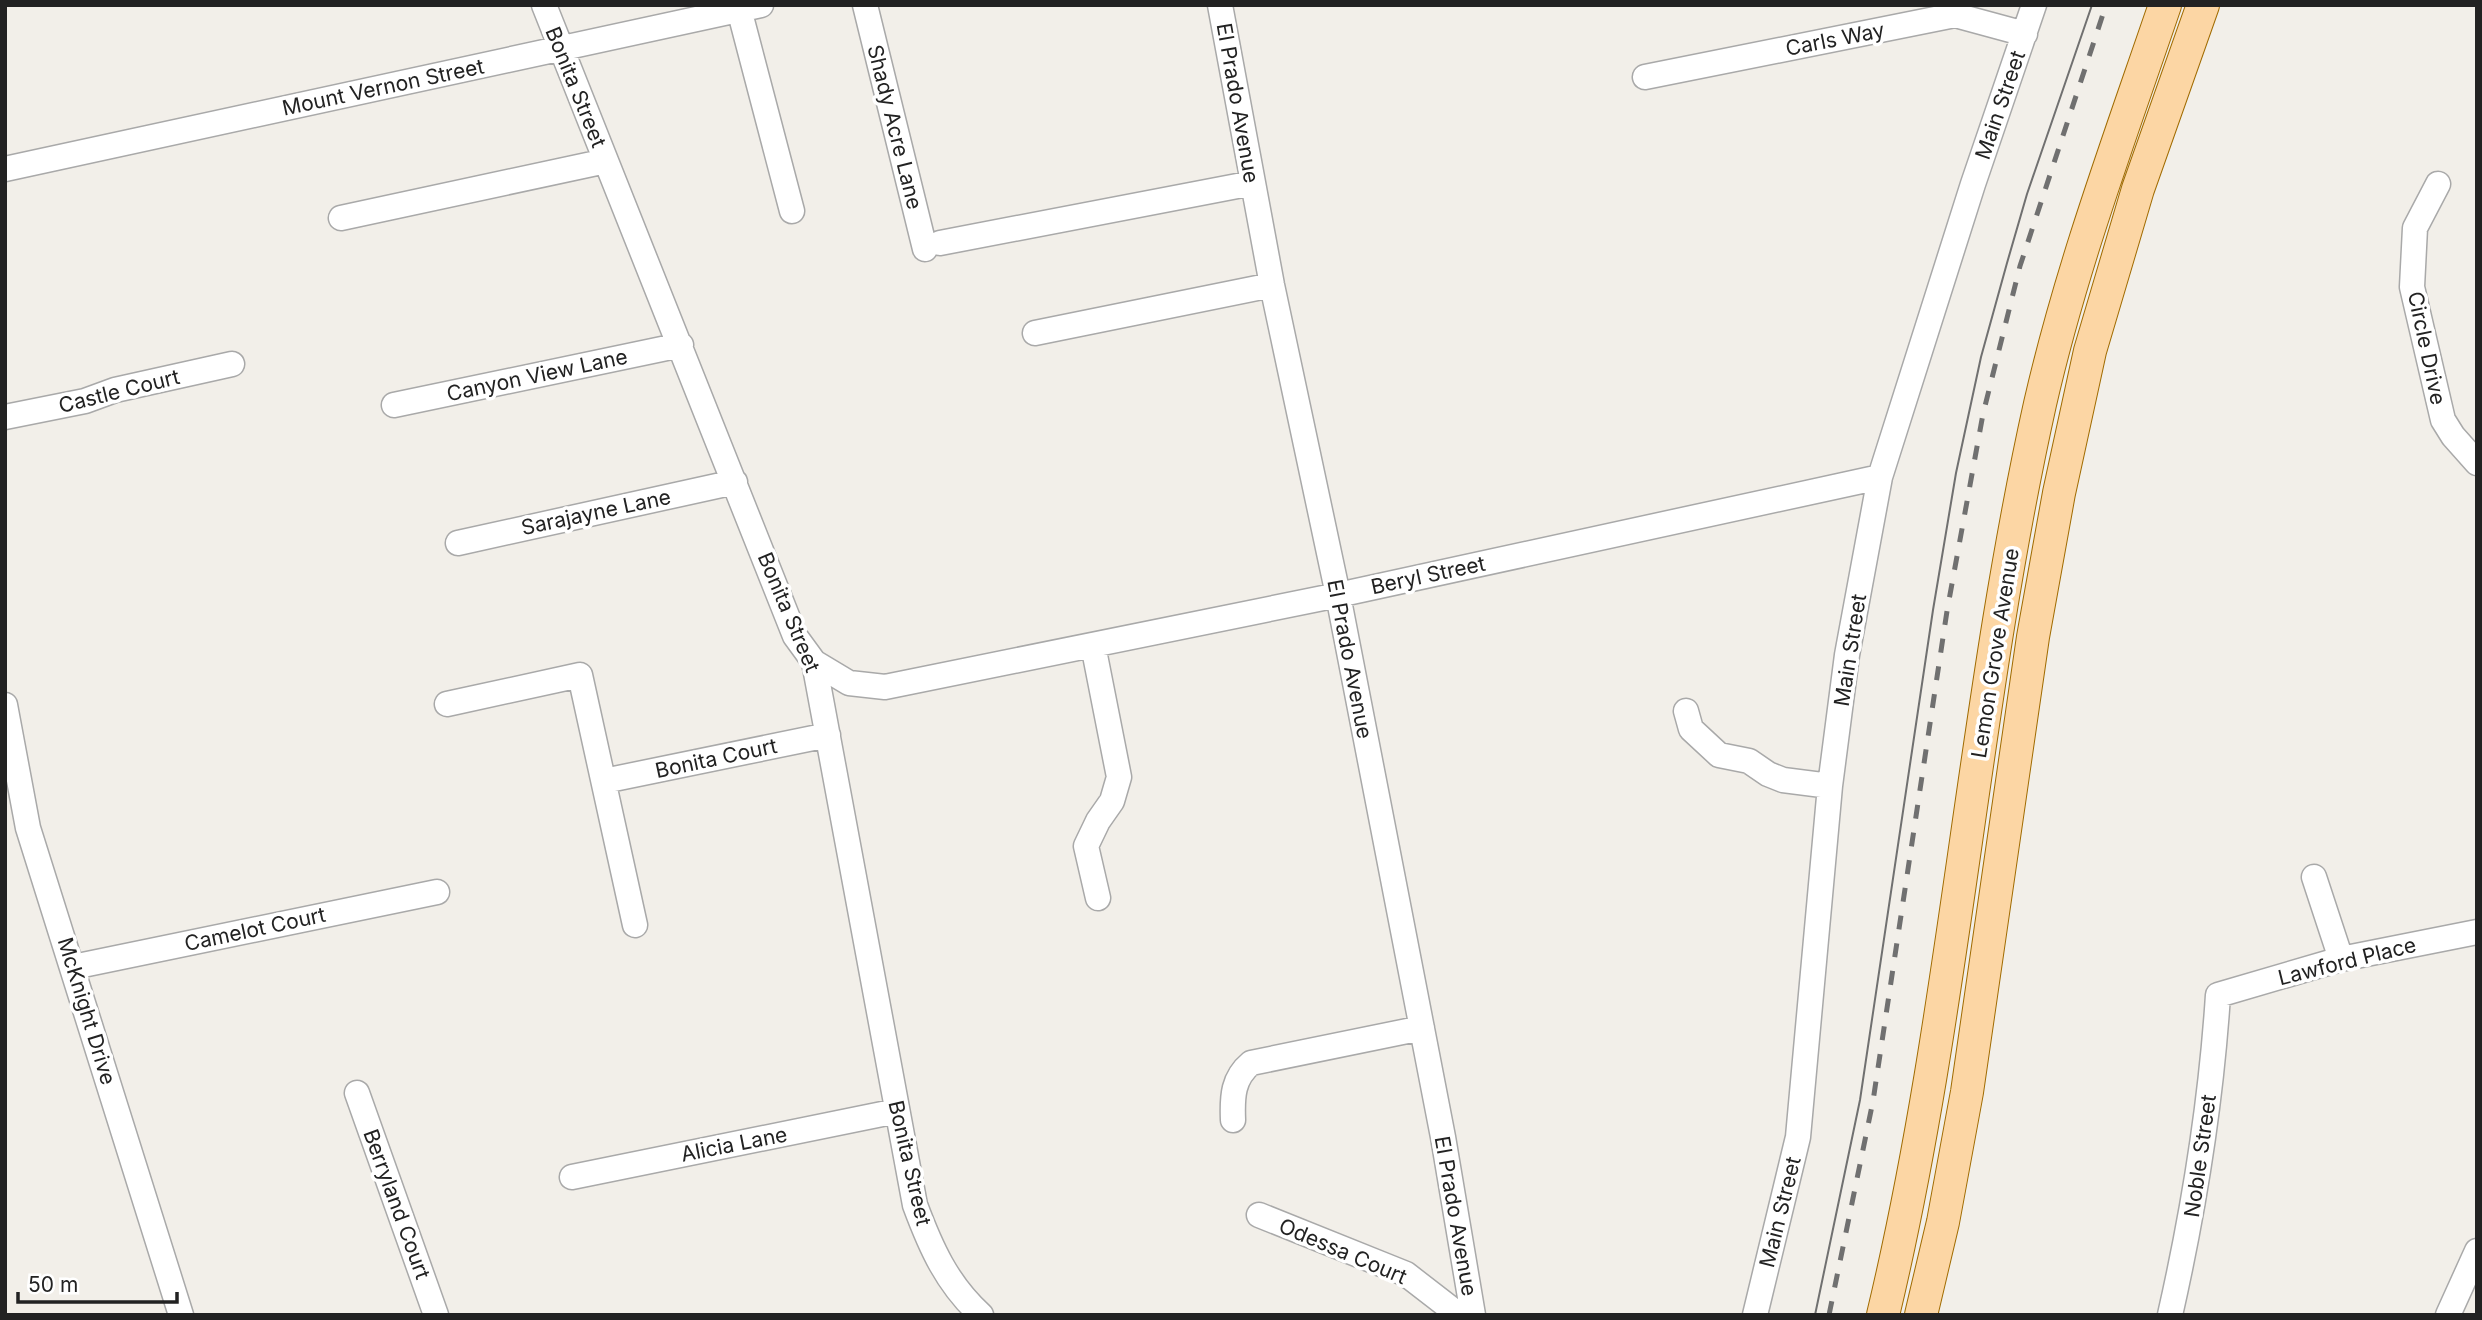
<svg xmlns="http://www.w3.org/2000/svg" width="2482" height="1320" viewBox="0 0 2482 1320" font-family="Inter,sans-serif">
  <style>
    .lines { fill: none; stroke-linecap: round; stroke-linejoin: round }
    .minor-casing { stroke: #a9a9a9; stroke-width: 27 }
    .major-casing { stroke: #a06b00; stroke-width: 34 }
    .minor { stroke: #fff; stroke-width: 24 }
    .major { stroke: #fcd6a4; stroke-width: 32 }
    .tram { stroke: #707070; stroke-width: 2 }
    .rail { stroke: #707070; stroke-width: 5; stroke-dasharray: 14 14; stroke-linecap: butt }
    .labels { text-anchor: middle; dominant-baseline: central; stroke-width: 7; stroke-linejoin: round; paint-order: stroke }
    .street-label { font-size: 21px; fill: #222; stroke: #fff }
  </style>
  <rect width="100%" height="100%" fill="#f2efe9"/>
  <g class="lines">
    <g class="minor-casing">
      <path id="minor" d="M544,5L795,636L814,662L915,1205C931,1248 947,1284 981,1315
        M865,5L925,249
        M1220,5L1272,285L1338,595L1443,1137L1473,1315
        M739,9L792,211
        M1645,77L1955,15L2025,34
        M5,169L761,5
        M2438,184L2415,228L2412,287L2443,420L2453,436L2477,463
        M341,218L606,161
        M940,243L1253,183
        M1035,333L1272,285
        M394,405L681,345
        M5,417L85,401L115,390L232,364
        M458,543L735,482
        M1093,645L1119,777L1112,801L1098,821L1086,846L1098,898
        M814,662L849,683L885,687L1338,595L1880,477
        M447,704L580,675L635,925
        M5,705L28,828L181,1315
        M1686,711L1691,729L1719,755L1749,761L1768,774L1783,780L1830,786
        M604,781L828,735
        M2314,877L2341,959
        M73,967L437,892
        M357,1093L436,1315
        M1233,1120C1232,1096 1233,1078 1251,1063L1422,1028
        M572,1177L897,1111
        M1259,1215L1406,1274L1459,1315
        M1755,1315L1798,1137L1830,786L1847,655L1880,477L1973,184L2034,5
        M2170,1315C2194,1209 2211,1103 2218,995L2341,959L2477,932
        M2448,1315L2477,1251"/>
    </g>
    <g class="major-casing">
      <path id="major" d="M1883,1315C1955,1015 1973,705 2040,404C2071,268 2120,137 2165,5
        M1921,1315L1943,1222L1967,1092L2033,637L2059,493L2090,351L2138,189L2203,5"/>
    </g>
    <use href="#minor" class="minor"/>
    <use href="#major" class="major"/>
    <path class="tram" d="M1815,1315L1860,1100L1933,610L1956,473L1981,357L2007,263L2027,194L2092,5"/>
    <path class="rail" d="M1829,1315L1873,1101L1947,611L1983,414L2020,266L2106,5"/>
  </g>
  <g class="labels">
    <g class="street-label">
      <text transform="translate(1835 39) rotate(-11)">Carls Way</text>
      <text transform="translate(383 87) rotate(-12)">Mount Vernon Street</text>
      <text transform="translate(576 87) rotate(68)">Bonita Street</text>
      <text transform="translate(1238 103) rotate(80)">El Prado Avenue</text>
      <text transform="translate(2000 105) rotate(-71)">Main Street</text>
      <text transform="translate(895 127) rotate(76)">Shady Acre Lane</text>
      <text transform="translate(2427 348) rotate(78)">Circle Drive</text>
      <text transform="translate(537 375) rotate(-12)">Canyon View Lane</text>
      <text transform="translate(119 391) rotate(-14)">Castle Court</text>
      <text transform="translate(596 512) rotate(-12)">Sarajayne Lane</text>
      <text transform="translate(1428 575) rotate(-12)">Beryl Street</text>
      <text transform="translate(789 612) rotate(67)">Bonita Street</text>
      <text transform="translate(1850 650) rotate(-81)">Main Street</text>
      <text transform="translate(1995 653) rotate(-81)">Lemon Grove Avenue</text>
      <text transform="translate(1350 659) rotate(79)">El Prado Avenue</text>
      <text transform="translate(716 758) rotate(-12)">Bonita Court</text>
      <text transform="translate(255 929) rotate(-12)">Camelot Court</text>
      <text transform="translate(2347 961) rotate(-14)">Lawford Place</text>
      <text transform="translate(87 1011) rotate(73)">McKnight Drive</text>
      <text transform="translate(734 1144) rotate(-11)">Alicia Lane</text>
      <text transform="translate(2200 1156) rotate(-82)">Noble Street</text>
      <text transform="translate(910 1163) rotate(77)">Bonita Street</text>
      <text transform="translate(397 1204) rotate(70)">Berryland Court</text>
      <text transform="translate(1780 1212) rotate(-76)">Main Street</text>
      <text transform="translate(1456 1216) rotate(80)">El Prado Avenue</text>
      <text transform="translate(1343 1251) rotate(23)">Odessa Court</text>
    </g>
  </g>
  <rect width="2482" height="1320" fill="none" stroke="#222222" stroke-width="14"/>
  <path d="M18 1292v10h159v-10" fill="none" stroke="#222222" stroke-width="3.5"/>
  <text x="28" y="1292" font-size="21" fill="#222222" stroke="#ffffff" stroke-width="5" paint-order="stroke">50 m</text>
</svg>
